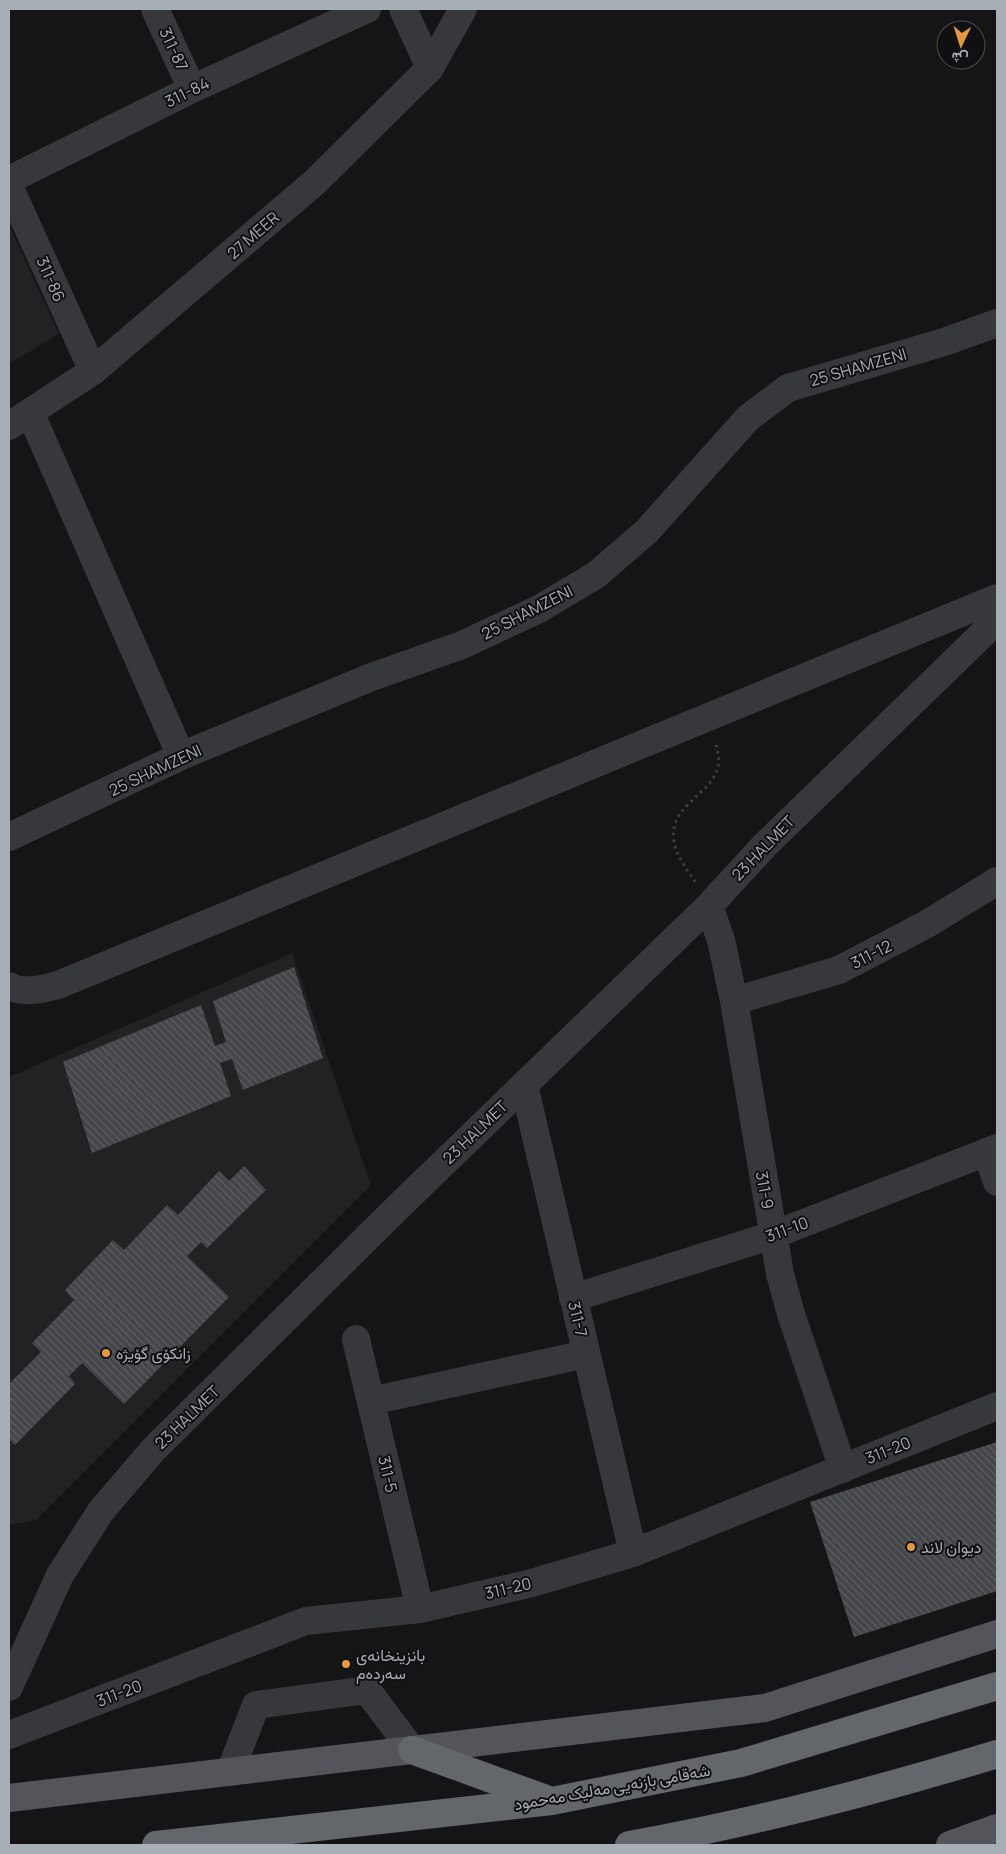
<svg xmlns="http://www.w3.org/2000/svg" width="1006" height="1854" viewBox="0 0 1006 1854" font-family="Manrope,Vazirmatn,sans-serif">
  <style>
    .built { fill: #212224 }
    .building { fill: url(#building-back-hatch) }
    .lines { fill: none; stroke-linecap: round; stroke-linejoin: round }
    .path { stroke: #3d3f43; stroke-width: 3; stroke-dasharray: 2.5 4; stroke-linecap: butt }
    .minor { stroke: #36383c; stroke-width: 28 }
    .major { stroke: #53555a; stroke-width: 28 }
    .highway { stroke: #63676c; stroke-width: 28 }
    .poi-dot { fill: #e5973f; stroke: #101012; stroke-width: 2 }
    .labels { text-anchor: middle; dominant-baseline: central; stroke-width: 4; stroke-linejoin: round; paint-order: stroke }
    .street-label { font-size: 16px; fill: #a8aeb6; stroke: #101012 }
    .poi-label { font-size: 16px; fill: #a8aeb6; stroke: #101012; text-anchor: start }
  </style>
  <defs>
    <pattern id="building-back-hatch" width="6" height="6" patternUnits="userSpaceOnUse" patternTransform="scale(1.25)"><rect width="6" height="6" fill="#44464a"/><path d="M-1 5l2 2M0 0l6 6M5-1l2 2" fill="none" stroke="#5c5e62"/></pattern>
  </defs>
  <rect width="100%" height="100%" fill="#151517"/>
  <path class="built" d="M9,225L59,334L9,364Z
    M292,953L371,1185L36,1520L9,1525V1077Z"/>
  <path class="building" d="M294,967L323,1058L243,1090L232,1059L220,1063L231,1096L92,1153L63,1062L201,1005L215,1046L226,1042L213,1001Z
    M244,1166L266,1190L207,1248L201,1242L187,1256L229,1297L124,1404L82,1363L69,1376L75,1384L15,1445L9,1439V1384L41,1352L32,1343L74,1300L65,1290L113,1240L124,1250L167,1205L178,1215L219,1171L229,1181Z
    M997,1442V1591L854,1637L810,1502Z"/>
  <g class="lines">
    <path class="path" d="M695,882C687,869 676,856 674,841C667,796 735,792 715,743"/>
    <path class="minor" d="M155,9L192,89
      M403,9L430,68
      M9,180L192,89L367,9
      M9,186L93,371
      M30,412L181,756
      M9,426L93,371L315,182L430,68L463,9
      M9,837L181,756L369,678L462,645L539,609L596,575L647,531L748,418L788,388L944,342L997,323
      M709,906L721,940L734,1001L780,1274L791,1314L843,1469
      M9,986C24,994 42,989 58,985L997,598
      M734,1001L839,970L927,924L997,881
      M524,1085L633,1553
      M987,1153L997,1182
      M573,1298L773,1235L997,1148
      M356,1339L420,1609
      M371,1401L586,1354
      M9,1687L60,1575L101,1511L153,1450L395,1210L709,906L765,845L997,620
      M9,1735L306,1621L420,1609L532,1583L633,1553L997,1406
      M230,1772L256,1705L367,1690L412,1750"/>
    <path class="major" d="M9,1798L765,1708L997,1634
      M950,1845L997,1828"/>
    <path class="highway" d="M412,1750L546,1799
      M156,1845L552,1801L741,1763L997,1686
      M629,1845C754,1823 876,1791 997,1754"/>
  </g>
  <g class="poi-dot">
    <circle cx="106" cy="1353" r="5"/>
    <circle cx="911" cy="1547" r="5"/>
    <circle cx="346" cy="1664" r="5"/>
  </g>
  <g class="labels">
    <g class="street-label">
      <text transform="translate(174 49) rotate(65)">311-87</text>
      <text transform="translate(187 92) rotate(-26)">311-84</text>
      <text transform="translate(253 235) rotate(-41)">27 MEER</text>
      <text transform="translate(51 279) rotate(66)">311-86</text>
      <text transform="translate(858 367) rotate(-16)">25 SHAMZENI</text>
      <text transform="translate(527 612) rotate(-27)">25 SHAMZENI</text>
      <text transform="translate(155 770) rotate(-25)">25 SHAMZENI</text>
      <text transform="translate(763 848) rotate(-46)">23 HALMET</text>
      <text transform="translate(871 954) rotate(-27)">311-12</text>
      <text transform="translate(475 1132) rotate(-44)">23 HALMET</text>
      <text transform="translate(765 1190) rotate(80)">311-9</text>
      <text transform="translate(787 1229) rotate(-20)">311-10</text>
      <text transform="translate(578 1319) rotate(77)">311-7</text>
      <text transform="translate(187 1417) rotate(-44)">23 HALMET</text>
      <text transform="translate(888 1450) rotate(-22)">311-20</text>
      <text transform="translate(388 1474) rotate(77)">311-5</text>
      <text transform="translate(508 1588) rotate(-13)">311-20</text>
      <text transform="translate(119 1693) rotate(-21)">311-20</text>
      <text transform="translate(612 1787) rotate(-10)">شەقامی بازنەیی مەلیک مەحمود</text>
    </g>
    <g class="poi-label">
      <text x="116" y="1353">زانکۆی گۆیژە</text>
      <text x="921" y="1547">دیوان لاند</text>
      <text x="356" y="1655">بانزینخانەی<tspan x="356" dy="18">سەردەم</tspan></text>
    </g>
  </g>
  <rect width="1006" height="1854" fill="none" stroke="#a8aeb6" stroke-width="20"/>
  <g transform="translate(961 45) rotate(184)"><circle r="24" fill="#101012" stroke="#4d4f54"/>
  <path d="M0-4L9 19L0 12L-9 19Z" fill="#e5973f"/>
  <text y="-8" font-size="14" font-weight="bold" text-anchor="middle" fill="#a8aeb6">ش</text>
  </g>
</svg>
